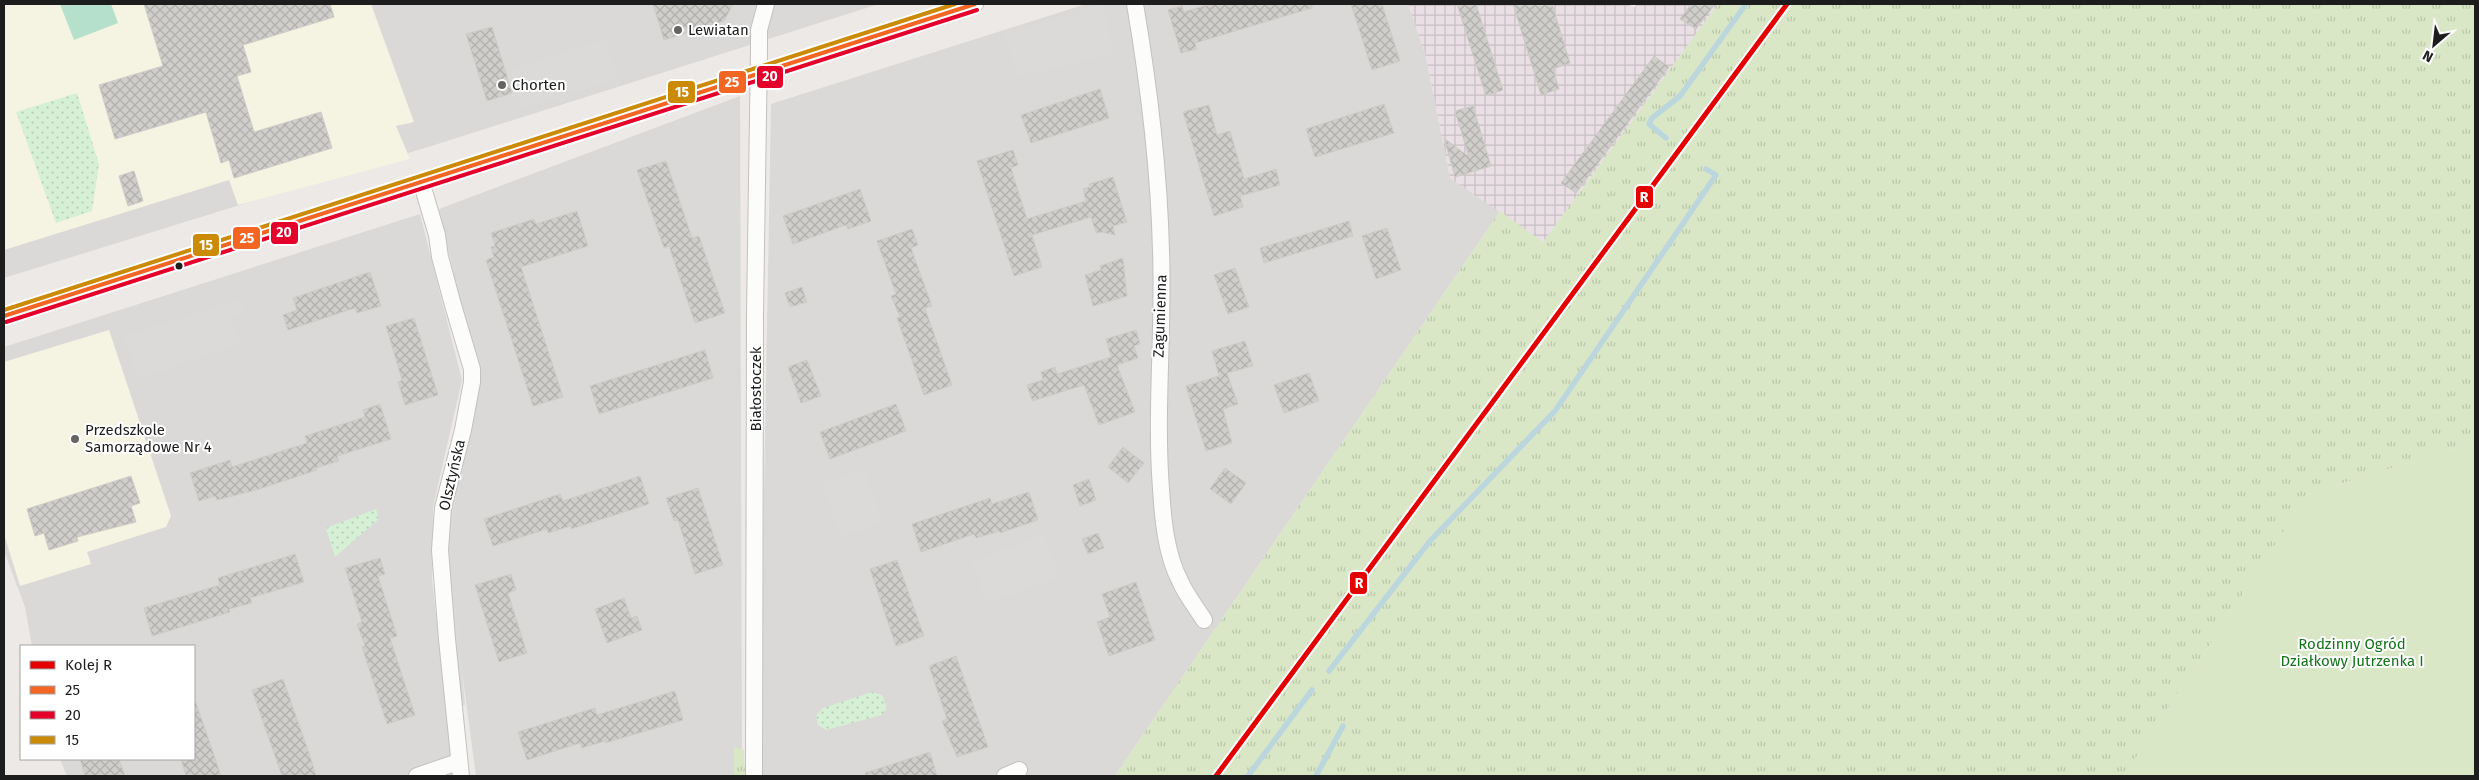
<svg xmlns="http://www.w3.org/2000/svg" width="2479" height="780" viewBox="0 0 2479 780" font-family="'Fira Sans',sans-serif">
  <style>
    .residential { fill: #dbd9d7 }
    .industrial { fill: url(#industrial-grid) }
    .education { fill: #f5f3e2 }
    .grass { fill: url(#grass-tufts) }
    .park { fill: url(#park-dots) }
    .garden { fill: #d9e7c7 }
    .pitch { fill: #b4e0cc }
    .parking { fill: #dcdad9 }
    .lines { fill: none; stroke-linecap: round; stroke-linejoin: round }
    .stream { stroke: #bcd6dd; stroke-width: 5.5 }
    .building { fill: url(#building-cross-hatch); stroke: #cfcbc7 }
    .minor-casing { stroke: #c3c1c0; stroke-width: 18 }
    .minor { stroke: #fcfcfb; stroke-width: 16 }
    .bus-1-casing { stroke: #fff; stroke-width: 8 }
    .bus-2-casing { stroke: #fff; stroke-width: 8 }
    .bus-3-casing { stroke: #fff; stroke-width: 8 }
    .bus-1 { stroke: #f26522; stroke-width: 4 }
    .bus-2 { stroke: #e4002b; stroke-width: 4 }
    .bus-3 { stroke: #cb8b06; stroke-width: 4 }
    .rail-1-casing { stroke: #fff; stroke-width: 9 }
    .rail-1 { stroke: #e50000; stroke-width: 5 }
    .poi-dot { fill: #656463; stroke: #fff; stroke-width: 2 }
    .bus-dot { fill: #1d1d1d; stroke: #fff; stroke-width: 2 }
    .labels { text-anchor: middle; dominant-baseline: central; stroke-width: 4; stroke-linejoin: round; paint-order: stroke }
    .poi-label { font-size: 15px; fill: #1d1d1d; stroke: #fff; text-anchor: start }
    .street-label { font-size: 15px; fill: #1d1d1d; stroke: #fff }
    .park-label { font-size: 15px; fill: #13741a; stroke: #fff }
    .line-badge { stroke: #fff; stroke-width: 2 }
    .badge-label { font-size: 14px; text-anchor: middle; font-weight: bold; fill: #fff }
  </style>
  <defs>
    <pattern id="industrial-grid" width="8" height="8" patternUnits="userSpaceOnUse" patternTransform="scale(1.25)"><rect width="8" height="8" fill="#e9dfe5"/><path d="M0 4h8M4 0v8" fill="none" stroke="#c7bfc4"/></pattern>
    <pattern id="grass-tufts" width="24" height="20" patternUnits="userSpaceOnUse" patternTransform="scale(1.25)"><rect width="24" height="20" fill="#d9e7c7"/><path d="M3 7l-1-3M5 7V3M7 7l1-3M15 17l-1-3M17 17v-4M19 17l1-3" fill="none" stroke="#bac6aa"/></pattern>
    <pattern id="park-dots" width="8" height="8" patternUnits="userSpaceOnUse" patternTransform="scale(1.25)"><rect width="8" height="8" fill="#d6f0d5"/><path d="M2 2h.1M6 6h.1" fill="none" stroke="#b7cdb6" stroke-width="1.8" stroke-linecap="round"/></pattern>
    <pattern id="building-cross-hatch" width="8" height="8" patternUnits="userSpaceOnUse" patternTransform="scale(1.25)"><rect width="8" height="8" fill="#d0cecb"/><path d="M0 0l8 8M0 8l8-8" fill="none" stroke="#b2b0ae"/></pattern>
  </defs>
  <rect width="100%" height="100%" fill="#ece9e6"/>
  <path class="residential" d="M4,4H879L444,142L4,278Z
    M1086,4H1408L1425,53L1450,178L1500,211L1115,776H759L771,104Z
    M740,96L742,776H476L449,575V510L478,379L439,209Z
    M420,214L462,380L433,507L432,580L454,776H67L60,759H194V646H32L25,607L4,551V347Z"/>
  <path class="industrial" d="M1408,4H1628L1634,8L1637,4H1718L1543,242L1450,178L1425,53Z"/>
  <path class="education" d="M4,4H371L414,122L396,126L410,159L238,205L229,180L4,250Z
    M109,330L171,516L166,527L87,552L91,564L20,586L4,534V362Z"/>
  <path class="grass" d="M1718,4H2475V442L2308,494L2124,776H1115L1500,211L1543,242Z
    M734,747L744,750L745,776H734Z"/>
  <path class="park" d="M77,93L99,164L92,211L56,223L16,112Z
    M376,509L379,519L335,557L326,528Z
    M872,692L882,695L887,708L882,715L826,730L818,725L816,716L823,708Z"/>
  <path class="garden" d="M2475,442V776H2124L2308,494Z"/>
  <path class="pitch" d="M60,4H111L118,23L74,40Z"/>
  <path class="parking" d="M1100,4H1103L1114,54L1018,76L1004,34Z
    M606,39L618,79L522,109L510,70Z
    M458,277L483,373L477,374L452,278Z
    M240,300L245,311L231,317L240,344L139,379L124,336Z
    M460,466L466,467L455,510L450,549L444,547L449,509Z
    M864,469L883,523L840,537L822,483Z
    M1044,535L1059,577L987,603L972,561Z
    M449,608H456L465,705L459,706Z"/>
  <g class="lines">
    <path class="stream" d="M1666,138L1649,124L1652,118L1680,96L1746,4
      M1329,671L1430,541L1555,411L1716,175L1706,169
      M1248,776L1312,690
      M1316,776L1343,726"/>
  </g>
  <path class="building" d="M144,4H330L334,17L243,45L251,72L237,76L254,132L321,112L332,148L234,178L229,160L221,163L206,112L115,139L99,85L163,66Z
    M653,4H733L724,21L664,40Z
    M1210,4H1312V8L1195,43L1197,49L1181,53L1168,10L1182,6L1184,12Z
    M1351,4H1382L1400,61L1372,70Z
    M1457,4H1476L1503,90L1486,96Z
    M1513,4H1552L1570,63L1553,69L1559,89L1541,95Z
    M1691,4H1715L1696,29L1680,19Z
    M492,27L512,93L487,101L466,34Z
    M1654,56L1669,67L1576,193L1561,183Z
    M1100,89L1109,118L1031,143L1021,115Z
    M1384,104L1394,133L1315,157L1306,129Z
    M1209,105L1217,135L1230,131L1244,179L1276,169L1280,185L1240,196L1243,207L1214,216L1183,112Z
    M1473,106L1491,166L1455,177L1444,138L1469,157L1455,111Z
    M1013,150L1018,165L1011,168L1027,219L1086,201L1083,189L1090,187L1089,184L1113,177L1127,222L1113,226L1115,235L1102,232L1096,233L1091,217L1032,235L1042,267L1014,276L977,161Z
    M666,161L692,238L699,236L725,313L695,323L669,246L664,248L637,170Z
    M134,171L143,201L128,206L119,176Z
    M860,189L871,221L848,229L846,225L793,244L783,216Z
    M577,211L588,246L521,267L563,397L533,406L486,260L494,257L491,247L495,246L491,233L534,219L536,224Z
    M1349,221L1353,236L1264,263L1260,248Z
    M1387,228L1401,270L1376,279L1362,236Z
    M912,229L918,245L911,248L932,306L925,308L952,385L924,395L897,318L900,317L891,296L896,294L877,241Z
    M1123,258L1127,296L1093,306L1085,275L1101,270L1100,266Z
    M1235,268L1249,307L1228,314L1214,275Z
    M370,272L381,306L357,313L355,308L288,330L283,315L297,310L293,298Z
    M802,287L807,302L790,307L785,293Z
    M414,318L438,395L405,405L398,382L402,380L386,326Z
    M1136,330L1140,344L1134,346L1138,358L1117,365L1135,412L1099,425L1084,385L1032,401L1027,385L1043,380L1041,372L1055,367L1057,374L1111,357L1106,339Z
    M1245,341L1253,366L1227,373L1238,404L1223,409L1232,443L1206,451L1186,386L1219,376L1212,351Z
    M705,350L713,378L599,414L590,386Z
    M807,360L821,396L801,403L788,367Z
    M1309,373L1319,401L1284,413L1274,385Z
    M380,404L391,439L337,456L339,461L316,468L317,470L256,490L217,500L215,496L199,501L190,473L230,460L232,467L307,443L305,436L365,417L363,410Z
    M896,404L906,431L830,459L820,432Z
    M1123,447L1144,463L1128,483L1108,467Z
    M1225,468L1246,483L1231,504L1210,489Z
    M131,476L140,503L131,506L136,522L77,537L78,541L49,550L44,533L35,536L27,509Z
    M640,476L649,504L571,529V526L548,533L547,529L493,546L484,519L560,494L563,501Z
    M1089,479L1096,500L1080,506L1073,485Z
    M698,488L723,565L695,574L678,520L674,521L666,498Z
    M1029,492L1038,520L1000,533V531L976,538L974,534L921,552L912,524L990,498L992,504Z
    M1098,533L1104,548L1088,554L1082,539Z
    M295,554L304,582L250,598L252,603L229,609L230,612L152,636L144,608L220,585L218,578Z
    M380,558L385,574L378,576L397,636L390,638L415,715L387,724L362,647L365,646L357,624L362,622L345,568Z
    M897,560L924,636L896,646L870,569Z
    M511,574L516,590L508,593L527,653L499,662L475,585Z
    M1136,582L1155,640L1109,656L1097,622L1110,617L1102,594Z
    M624,598L631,618L637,616L642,630L607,643L595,609Z
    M956,656L988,747L957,757L942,721L947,719L929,666Z
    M283,679L310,756L316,776H282L262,719L252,690Z
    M675,691L683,720L605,743V741L582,748L580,743L527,760L518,732L595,708L597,715Z
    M196,703L213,752L221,776H186L181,759H194V704Z
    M930,752L937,776H866L865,773Z
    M80,759H119L125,776H85Z"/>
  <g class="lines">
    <g class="minor-casing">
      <path id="minor" d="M1135,4C1149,86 1159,168 1161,251C1164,331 1155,410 1161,489C1163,520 1166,554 1180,581C1186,595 1196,607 1204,620
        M421,181L437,235L440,257L453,305L472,369V382L463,430L443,508L440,550L447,639L461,776
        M4,316L975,4
        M417,776L458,762
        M754,776L755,314L759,49V30L766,4
        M1005,776L1019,770"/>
    </g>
    <use href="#minor" class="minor"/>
    <g class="bus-1-casing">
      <path id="bus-1" d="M4,316L975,4"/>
    </g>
    <g class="bus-2-casing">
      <path id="bus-2" d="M6,322L977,10"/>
    </g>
    <g class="bus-3-casing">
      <path id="bus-3" d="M4,310L955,4"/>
    </g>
    <use href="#bus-1" class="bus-1"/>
    <use href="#bus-2" class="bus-2"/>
    <use href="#bus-3" class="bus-3"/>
    <g class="rail-1-casing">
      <path id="rail-1" d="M1216,776L1787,4"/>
    </g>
    <use href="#rail-1" class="rail-1"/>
  </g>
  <g class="poi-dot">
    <circle cx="678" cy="30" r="5"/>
    <circle cx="502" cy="85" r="5"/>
    <circle cx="75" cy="439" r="5"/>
  </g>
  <circle class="bus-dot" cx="179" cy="266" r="4.5"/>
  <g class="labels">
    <g class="poi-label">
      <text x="688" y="30">Lewiatan</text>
      <text x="512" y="85">Chorten</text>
      <text x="85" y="430">Przedszkole<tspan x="85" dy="17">Samorządowe Nr 4</tspan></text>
    </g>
    <g class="street-label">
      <text transform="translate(1160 316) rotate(-88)">Zagumienna</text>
      <text transform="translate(756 389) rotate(-90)">Białostoczek</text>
      <text transform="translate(452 475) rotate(-77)">Olsztyńska</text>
    </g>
    <g class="park-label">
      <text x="2352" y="644">Rodzinny Ogród<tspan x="2352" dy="17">Działkowy Jutrzenka I</tspan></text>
    </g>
  </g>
  <g class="line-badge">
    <rect x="756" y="65" width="28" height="24" rx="5" fill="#e4002b"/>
    <rect x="718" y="70" width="29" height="24" rx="5" fill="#f26522"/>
    <rect x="667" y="80" width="29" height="24" rx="5" fill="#cb8b06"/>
    <rect x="1635" y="185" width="19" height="24" rx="5" fill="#e50000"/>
    <rect x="270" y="221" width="29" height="24" rx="5" fill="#e4002b"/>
    <rect x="232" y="226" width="29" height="24" rx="5" fill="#f26522"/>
    <rect x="192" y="233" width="28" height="24" rx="5" fill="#cb8b06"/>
    <rect x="1349" y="571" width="19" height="24" rx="5" fill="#e50000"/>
  </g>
  <g class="badge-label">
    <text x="770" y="81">20</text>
    <text x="732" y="87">25</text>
    <text x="682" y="97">15</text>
    <text x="1644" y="202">R</text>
    <text x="284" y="237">20</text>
    <text x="247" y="243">25</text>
    <text x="206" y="250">15</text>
    <text x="1359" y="588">R</text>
  </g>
  <rect width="2479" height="780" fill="none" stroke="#1d1d1d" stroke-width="10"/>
  <rect x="20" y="645" width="175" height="115" fill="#ffffff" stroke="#a5a5a5"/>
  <rect x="30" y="661" width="25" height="8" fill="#e50000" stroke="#a5a5a5"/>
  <text x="65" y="670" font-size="15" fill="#1d1d1d">Kolej R</text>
  <rect x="30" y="686" width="25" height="8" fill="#f26522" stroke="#a5a5a5"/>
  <text x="65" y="695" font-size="15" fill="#1d1d1d">25</text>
  <rect x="30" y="711" width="25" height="8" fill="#e4002b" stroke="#a5a5a5"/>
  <text x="65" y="720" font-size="15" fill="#1d1d1d">20</text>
  <rect x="30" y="736" width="25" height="8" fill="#cb8b06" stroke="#a5a5a5"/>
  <text x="65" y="745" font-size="15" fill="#1d1d1d">15</text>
  <g transform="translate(2434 45) rotate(208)" stroke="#ffffff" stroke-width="4" paint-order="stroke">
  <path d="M0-4L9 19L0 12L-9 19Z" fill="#1d1d1d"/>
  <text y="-8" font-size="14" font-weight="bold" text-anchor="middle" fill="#1d1d1d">N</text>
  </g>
</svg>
